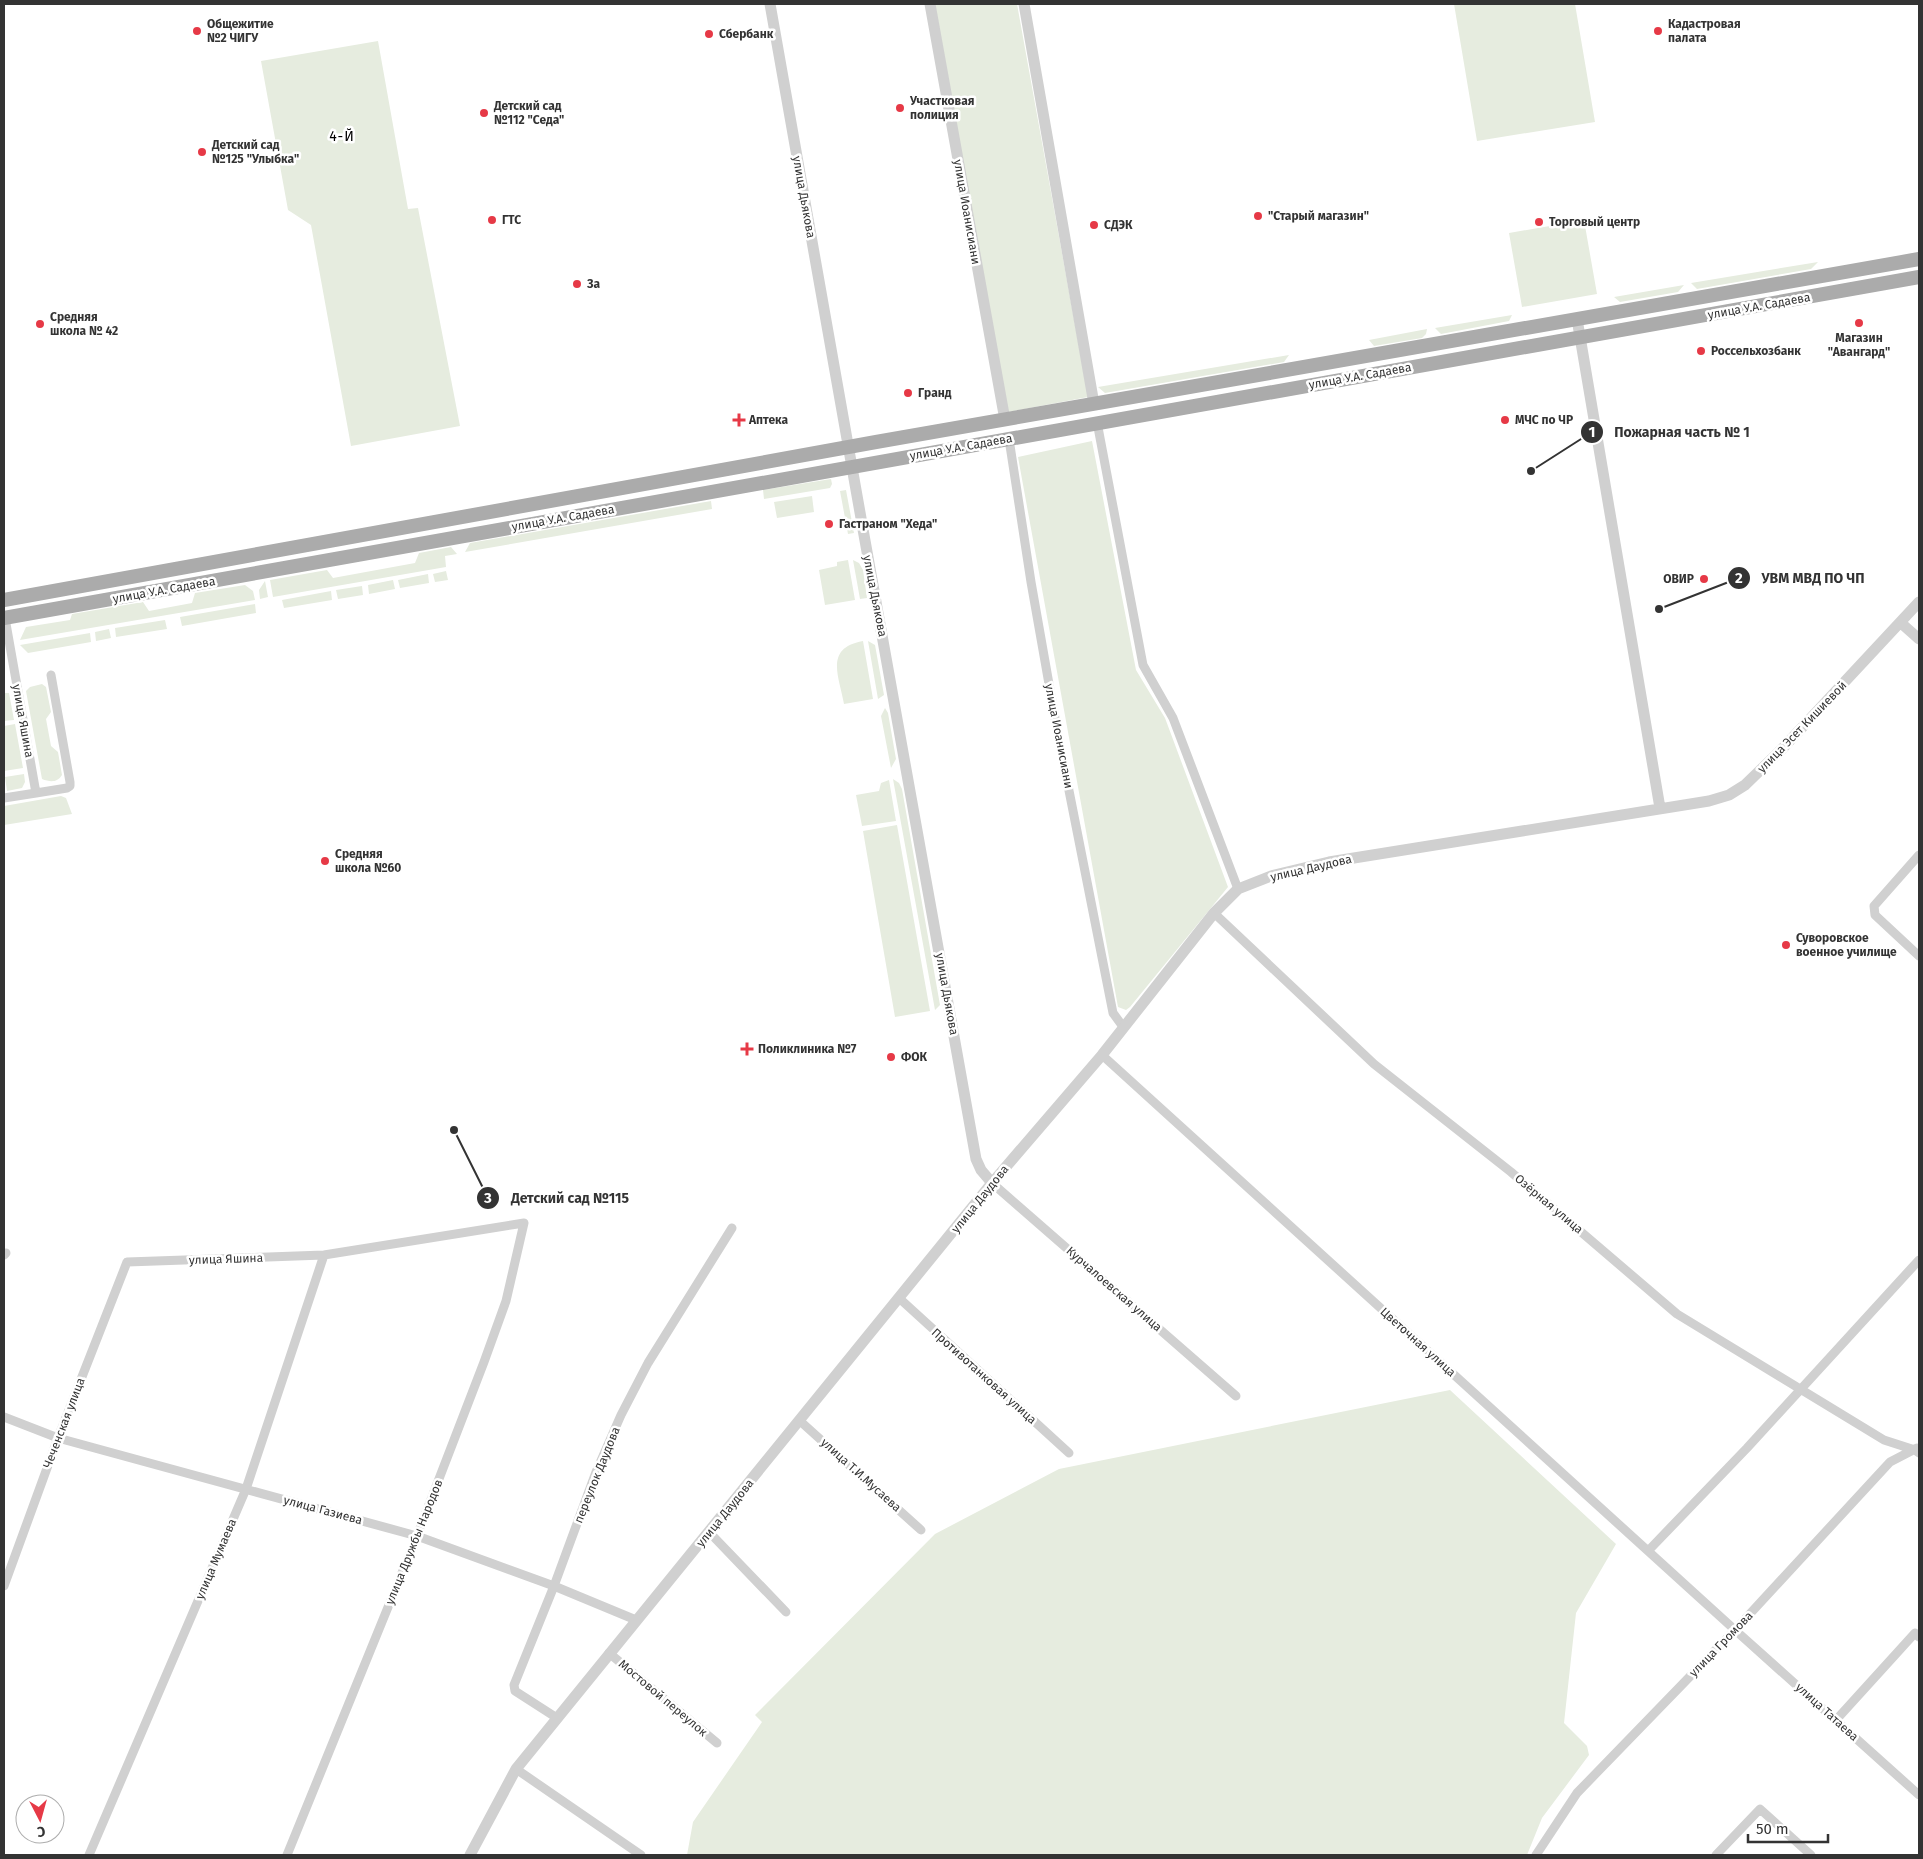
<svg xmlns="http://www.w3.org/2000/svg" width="1923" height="1859" viewBox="0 0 1923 1859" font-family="'Fira Sans',sans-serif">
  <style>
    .green { fill: #e6ecdf }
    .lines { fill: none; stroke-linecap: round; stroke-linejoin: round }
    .minor { stroke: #d0d0d0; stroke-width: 9 }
    .tertiary { stroke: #d0d0d0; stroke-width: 11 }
    .primary { stroke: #ababab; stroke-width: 14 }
    .poi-dot { fill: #e63946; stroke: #fff; stroke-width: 2 }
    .labels { text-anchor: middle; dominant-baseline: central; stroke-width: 5; stroke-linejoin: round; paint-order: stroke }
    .poi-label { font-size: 12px; font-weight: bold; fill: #333; stroke: #fff; text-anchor: start }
    .street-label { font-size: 12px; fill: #333; stroke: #fff }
    .neighbourhood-label { font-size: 14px; letter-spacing: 1px; fill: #000; stroke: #fff }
    .leader { fill: none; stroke: #333; stroke-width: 2 }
    .callout-dot { fill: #333; stroke: #fff; stroke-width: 2 }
    .mark-label { font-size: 15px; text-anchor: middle; font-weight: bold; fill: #fff }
    .callout-label { font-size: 14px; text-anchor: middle; font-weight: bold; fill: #333; stroke: #fff; stroke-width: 5; stroke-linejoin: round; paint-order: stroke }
  </style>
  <rect width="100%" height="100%" fill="#fff"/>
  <path class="green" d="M935,4H1017L1088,397L1008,412Z
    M1454,4H1575L1595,122L1477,141Z
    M378,41L408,209L418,208L460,426L351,446L311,225L288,210L261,61Z
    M1584,220L1597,294L1522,307L1509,233Z
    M1818,262L1811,269L1697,289L1691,283Z
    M1684,285L1678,292L1620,302L1614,297Z
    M1512,315L1509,321L1441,334L1435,328Z
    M1427,329L1426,334L1422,338L1374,346L1369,340Z
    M1289,355L1284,362L1105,393L1098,387Z
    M1092,441L1136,670L1165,718L1228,887L1130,1007L1126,1010L1118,1007L1018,457Z
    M831,479L832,484L830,488L764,499L763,490Z
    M846,490L854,533L848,534L840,491Z
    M812,496L814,512L777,518L774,502Z
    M711,501L712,509L465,552L470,543Z
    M451,547L457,554L445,556L446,567L273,597L270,580L327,570L333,578L415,563L419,553Z
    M848,560L855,600L825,605L819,570L837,566V562Z
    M853,560L859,563L863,570L867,598L860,599Z
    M446,571L448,580L435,582L433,574Z
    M428,574L429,583L400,588L398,580Z
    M393,580L395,589L369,594L368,585Z
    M265,581L268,597L260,599L259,590Z
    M245,585L253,591L255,600L20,640L26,627L70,620L72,614L143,602L149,611L192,603L195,593Z
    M362,586L363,595L338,599L336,590Z
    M331,591L332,600L284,608L282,600Z
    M255,604L256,613L182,626L180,617Z
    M165,620L167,629L116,637L115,628Z
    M109,629L111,638L96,641L95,632Z
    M90,633L91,642L28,653L20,645Z
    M863,641L873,699L844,704C839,676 824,648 863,641Z
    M868,641L875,645L884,695L878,699Z
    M42,684L46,687L51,712L46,719L51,746L58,752L62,775C57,783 50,782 42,779L26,691L30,687Z
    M4,693H9L14,720L4,721Z
    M885,708L888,713L896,759L891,768L881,716Z
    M15,724L23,768L4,771V726Z
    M24,774L25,782L22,788L7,791L5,777Z
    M893,779L899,783L902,789L940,1005L935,1010Z
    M889,780L896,821L862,826L856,795L879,791L881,783Z
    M61,796L66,798L72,814L4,825V806Z
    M897,825L930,1011L895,1017L863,831Z
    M1450,1390L1616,1544L1576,1613L1564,1723L1587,1746L1589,1755L1542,1818L1527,1855H687L693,1822L762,1722L755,1715L935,1534L1059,1469Z"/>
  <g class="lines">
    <path class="minor" d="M1097,422L1143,665L1173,718L1238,889
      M1009,439L1031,582L1058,735L1113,1013L1124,1028
      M36,793L67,788L70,786V782L51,675
      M4,798L36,793L5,618
      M1919,855L1874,906L1875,915L1919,956
      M1214,913L1374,1064L1511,1172L1677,1314L1884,1440L1915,1450L1919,1453
      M1102,1055L1735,1630L1919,1795
      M992,1183L1236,1396
      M4,1255L6,1253
      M899,1298L1069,1453
      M4,1417L58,1438L417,1536L554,1586L636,1620
      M800,1421L921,1530
      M709,1532L786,1612
      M1648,1551L1747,1448L1919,1260
      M4,1586L58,1438L127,1262L324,1255L524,1223L506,1301L484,1362L417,1536L287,1855
      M609,1653L717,1743
      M557,1718L515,1691L514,1685L554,1586L596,1472L621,1415L648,1363L732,1228
      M1836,1720L1915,1633L1919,1637
      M516,1769L641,1855
      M89,1855L246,1489L324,1255
      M1536,1855L1577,1793L1735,1630L1890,1462L1917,1448
      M1716,1855L1760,1809L1811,1855"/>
    <path class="tertiary" d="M770,4L864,535L976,1159L981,1170L992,1183
      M930,4L1005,420
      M1024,4L1094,404
      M1577,319L1660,808
      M1901,623L1919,639
      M470,1855L516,1769L992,1183L1102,1055L1214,913L1238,889L1271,876L1329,862L1709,801L1729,795L1745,785L1782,749L1919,602"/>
    <path class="primary" d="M4,600L876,442L1919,259
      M4,618L1919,277"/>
  </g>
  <g class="poi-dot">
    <circle cx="197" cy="31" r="5"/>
    <circle cx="1658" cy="31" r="5"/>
    <circle cx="709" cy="34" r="5"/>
    <circle cx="900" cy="108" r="5"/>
    <circle cx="484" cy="113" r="5"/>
    <circle cx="202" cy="152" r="5"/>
    <circle cx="1258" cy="216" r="5"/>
    <circle cx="492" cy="220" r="5"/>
    <circle cx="1539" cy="222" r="5"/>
    <circle cx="1094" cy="225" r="5"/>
    <circle cx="577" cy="284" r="5"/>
    <circle cx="1859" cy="323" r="5"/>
    <circle cx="40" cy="324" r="5"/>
    <circle cx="1701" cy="351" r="5"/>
    <circle cx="908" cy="393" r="5"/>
    <path d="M736.5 412.5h5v5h5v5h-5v5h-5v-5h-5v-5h5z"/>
    <circle cx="1505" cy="420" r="5"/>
    <circle cx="829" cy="524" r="5"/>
    <circle cx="1704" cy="579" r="5"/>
    <circle cx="325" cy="861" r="5"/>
    <circle cx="1786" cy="945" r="5"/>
    <path d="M744.5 1041.5h5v5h5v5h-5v5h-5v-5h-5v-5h5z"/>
    <circle cx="891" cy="1057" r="5"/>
  </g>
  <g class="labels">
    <g class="poi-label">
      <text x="207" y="24">Общежитие<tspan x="207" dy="14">№2 ЧИГУ</tspan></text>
      <text x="1668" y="24">Кадастровая<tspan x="1668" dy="14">палата</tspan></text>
      <text x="719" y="34">Сбербанк</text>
      <text x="910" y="101">Участковая<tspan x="910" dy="14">полиция</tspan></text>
      <text x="494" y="106">Детский сад<tspan x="494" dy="14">№112 "Седа"</tspan></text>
      <text x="212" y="145">Детский сад<tspan x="212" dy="14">№125 "Улыбка"</tspan></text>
      <text x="1268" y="216">"Старый магазин"</text>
      <text x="502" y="220">ГТС</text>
      <text x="1549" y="222">Торговый центр</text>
      <text x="1104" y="225">СДЭК</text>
      <text x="587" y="284">За</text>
      <text x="50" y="317">Средняя<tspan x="50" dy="14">школа № 42</tspan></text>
      <text x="1859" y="338" text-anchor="middle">Магазин<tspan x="1859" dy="14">"Авангард"</tspan></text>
      <text x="1711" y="351">Россельхозбанк</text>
      <text x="918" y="393">Гранд</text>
      <text x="749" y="420">Аптека</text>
      <text x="1515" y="420">МЧС по ЧР</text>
      <text x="839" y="524">Гастраном "Хеда"</text>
      <text x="1694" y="579" text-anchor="end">ОВИР</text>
      <text x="335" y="854">Средняя<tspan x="335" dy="14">школа №60</tspan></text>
      <text x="1796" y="938">Суворовское<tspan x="1796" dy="14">военное училище</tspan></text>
      <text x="758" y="1049">Поликлиника №7</text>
      <text x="901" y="1057">ФОК</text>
    </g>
    <g class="street-label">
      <text transform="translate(804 197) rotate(80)">улица Дьякова</text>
      <text transform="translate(967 212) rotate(80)">улица Иоанисиани</text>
      <text transform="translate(1759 306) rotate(-10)">улица У.А. Садаева</text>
      <text transform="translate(1360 376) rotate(-10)">улица У.А. Садаева</text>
      <text transform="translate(961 447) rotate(-10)">улица У.А. Садаева</text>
      <text transform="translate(563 518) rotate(-10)">улица У.А. Садаева</text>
      <text transform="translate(164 590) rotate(-10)">улица У.А. Садаева</text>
      <text transform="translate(875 596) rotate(79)">улица Дьякова</text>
      <text transform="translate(23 721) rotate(80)">улица Яшина</text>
      <text transform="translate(1802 727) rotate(-46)">улица Эсет Кишиевой</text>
      <text transform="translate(1059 736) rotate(79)">улица Иоанисиани</text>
      <text transform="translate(1311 868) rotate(-13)">улица Даудова</text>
      <text transform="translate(947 994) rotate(80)">улица Дьякова</text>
      <text transform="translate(980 1199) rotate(-51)">улица Даудова</text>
      <text transform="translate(1549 1204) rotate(40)">Озёрная улица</text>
      <text transform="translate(226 1259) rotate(-2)">улица Яшина</text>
      <text transform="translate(1114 1289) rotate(41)">Курчалоевская улица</text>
      <text transform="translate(1418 1342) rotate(42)">Цветочная улица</text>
      <text transform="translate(984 1376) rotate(42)">Противотанковая улица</text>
      <text transform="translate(64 1423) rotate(-69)">Чеченская улица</text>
      <text transform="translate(597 1475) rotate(-68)">переулок Даудова</text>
      <text transform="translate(861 1475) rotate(42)">улица Т.И.Мусаева</text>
      <text transform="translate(323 1510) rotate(15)">улица Газиева</text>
      <text transform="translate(725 1513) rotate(-51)">улица Даудова</text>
      <text transform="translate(414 1542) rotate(-68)">улица Дружбы Народов</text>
      <text transform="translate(216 1559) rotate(-67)">улица Мумаева</text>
      <text transform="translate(1721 1644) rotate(-46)">улица Громова</text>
      <text transform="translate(663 1698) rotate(40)">Мостовой переулок</text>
      <text transform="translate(1827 1712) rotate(42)">улица Татаева</text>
    </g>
    <g class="neighbourhood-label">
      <text x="342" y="136">4-Й</text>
    </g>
  </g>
  <path class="leader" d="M1531 471L1592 432M1659 609L1739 578M454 1130L488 1198"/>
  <g class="callout-dot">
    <circle cx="1531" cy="471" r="5"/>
    <circle cx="1659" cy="609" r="5"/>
    <circle cx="454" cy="1130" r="5"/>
    <circle cx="1592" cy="432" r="12"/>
    <circle cx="1739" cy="578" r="12"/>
    <circle cx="488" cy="1198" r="12"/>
  </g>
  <g class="mark-label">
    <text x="1592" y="437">1</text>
    <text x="1739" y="583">2</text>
    <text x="488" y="1203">3</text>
  </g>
  <g class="callout-label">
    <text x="1682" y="437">Пожарная часть № 1</text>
    <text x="1813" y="583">УВМ МВД ПО ЧП</text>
    <text x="570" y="1203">Детский сад №115</text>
  </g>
  <rect width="1923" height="1859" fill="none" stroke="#333333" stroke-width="10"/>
  <g transform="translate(40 1819) rotate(174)"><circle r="24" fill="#ffffff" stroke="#adadad"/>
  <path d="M0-4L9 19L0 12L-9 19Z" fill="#e63946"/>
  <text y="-8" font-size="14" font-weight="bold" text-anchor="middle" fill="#333333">С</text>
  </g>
  <path d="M1748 1834v8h80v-8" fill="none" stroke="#333333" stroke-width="2.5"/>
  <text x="1756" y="1834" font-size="15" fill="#333333" stroke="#ffffff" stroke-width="4" paint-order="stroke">50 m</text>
</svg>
